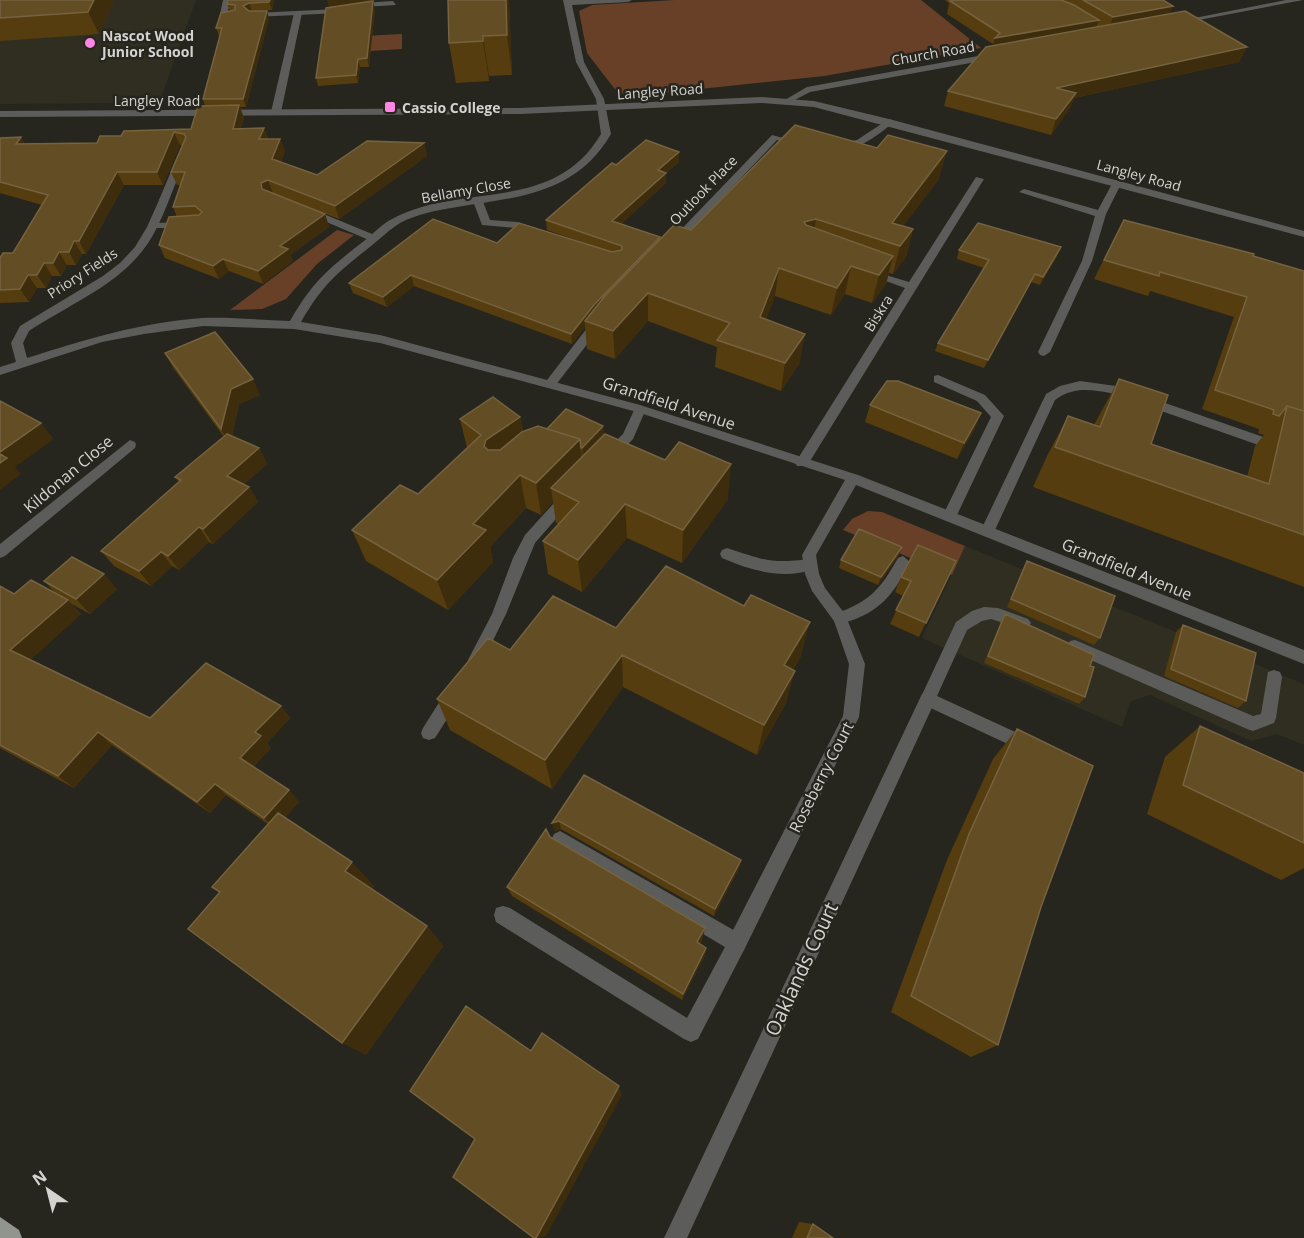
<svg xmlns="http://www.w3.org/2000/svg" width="1304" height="1238" viewBox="0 0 1304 1238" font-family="'Open Sans',sans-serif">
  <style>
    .built { fill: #302e21 }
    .green { fill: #684027 }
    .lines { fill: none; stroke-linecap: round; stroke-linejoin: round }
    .service { fill: #5c5d5a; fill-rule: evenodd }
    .minor { fill: #5c5d5a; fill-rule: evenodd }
    .tertiary { fill: #5c5d5a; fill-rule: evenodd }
    .primary { fill: #92958e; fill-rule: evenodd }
    .wall { fill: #563d0f }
    .shaded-wall { fill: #3d2d0d }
    .building { fill: #634d24; stroke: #75623f; stroke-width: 1.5 }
    .poi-dot { fill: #fc86e4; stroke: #26261f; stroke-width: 2 }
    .labels { text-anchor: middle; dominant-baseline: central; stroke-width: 5; stroke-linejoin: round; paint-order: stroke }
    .far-poi-label { font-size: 14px; font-weight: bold; fill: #d4d3cf; stroke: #26261f; text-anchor: start }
    .far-street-label { font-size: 14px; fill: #d4d3cf; stroke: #26261f }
    .street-label { font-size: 16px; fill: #d4d3cf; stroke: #26261f }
    .near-street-label { font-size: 20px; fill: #d4d3cf; stroke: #26261f }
  </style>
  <rect width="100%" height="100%" fill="#26261f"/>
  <path class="built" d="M0,0H196L159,103L0,104Z
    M965,546L1304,684V745L1277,734L1251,741L1150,695L1131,701L1122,727L922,638Z"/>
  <path class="green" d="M675,0H921L981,48L824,76L633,96L617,92L587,53L579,11L592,5Z
    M402,34V49L322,54L325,38Z
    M337,230L354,235L317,264L286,299L262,309L230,310Z
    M868,511L882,512L965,546L952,575L843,530L852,519Z"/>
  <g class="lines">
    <path class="service" d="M223,0H231L227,14H236V18L219,19Z
      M393,1L396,5L363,7L339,13L252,17L248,15L252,13L339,9L363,3Z
      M889,119L892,120V124C878,134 853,157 834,145L857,140Z
      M772,135L805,144L800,147L777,140L679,244H671V240Z
      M178,155L186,157L169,200L160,202L159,200Z
      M976,177L984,179L807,466H797L795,463L797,460L905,288L864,273L869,270L909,282Z
      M1114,180L1122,182L1106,214L1092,261L1050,352L1044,356L1040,355L1038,352L1082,261L1095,216L1019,192L1024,189L1098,210Z
      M474,199H482L490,220L517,222L542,230L537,233L517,228L482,225L473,201Z
      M309,208L377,236L378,238L369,240L305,213L304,211Z
      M155,223L185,222L190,225L185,228H151L150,226Z
      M598,318L602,319V325L555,386H547V380L594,319Z
      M938,375L985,395L1004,416L957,515L950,520L943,515L991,417L977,401L934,382V376Z
      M1080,381L1116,386L1304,451V461L1110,393C1090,389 1072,387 1055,400L995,530L988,535L983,534L981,530L1046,394L1060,386Z
      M640,405L646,409L633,439L615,458H605L603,455L605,452L623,434L636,406Z
      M568,492L575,497L535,543L506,614L481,665L476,667L471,665L468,660L492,614L513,558L525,535L563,493Z
      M727,548C764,560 770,564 810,559L817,565L815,569C783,580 752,571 722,558L720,554L722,550Z
      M903,556L910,562C896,590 883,609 853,620C846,622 841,625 835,622L833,618L835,614C870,601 880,590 898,558Z
      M984,607L998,608L1028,619L1031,623L1028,627L1023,629L991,619L982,621L967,630L937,696L1033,740L1035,745L1033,750L1027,753L922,704L920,699L956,622L972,611Z
      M1075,640L1253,716L1261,714L1268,672L1274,670L1280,672L1282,677L1276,718L1274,723L1253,731L1247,729L1070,651L1067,646L1070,641Z
      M453,688L459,690L461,695L459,700L435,738L429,740L423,738L421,733L423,728L447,690Z
      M560,831L744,936L746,943L744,950L698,1039L691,1042L684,1039L496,922L494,915L496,908L503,906L510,908L687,1018L725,947L554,846L551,840L554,834Z"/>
    <path class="minor" d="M563,0H632L628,2L572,5L584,62L604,99L611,134C576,194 519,197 457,207C438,210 417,214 400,223C390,229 380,239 371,246C337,273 323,284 301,322L380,335L640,405L858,475L1304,650V664L856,485L816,555L819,574L825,588L845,614L865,664L859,717L744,950L737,952L730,950L728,943L730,936L843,716L849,664L834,621L812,591L805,574L802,555L845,480L637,412L380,343L294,329L203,326L144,334L102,342L0,375V367L16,362L11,343L20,326L103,276L120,263L135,247L147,227L160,198L169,200C162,217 155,235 143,250C115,287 66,306 29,331L23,343L27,358C84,340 142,322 202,318C231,317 261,320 290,321C313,281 328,269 364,241C373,234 382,224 392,219C462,181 553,215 601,134L596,99L576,62Z
      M1286,0H1303L1178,24L1174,22Z
      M298,11L302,13L281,112L276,115L271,112L294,13Z
      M995,53L998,54V58L810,92L787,104L783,101L807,87Z
      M130,440L135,442L136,445L135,448L5,556L0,558V544Z
      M928,692L934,694L936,699L687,1238H664L922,694Z"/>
    <path class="tertiary" d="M761,97L814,101L889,119L1304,231V237L814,107L761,103L520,114L0,117V111L520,108Z"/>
    <path class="primary" d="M0,1217L19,1230L22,1238H0Z"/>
  </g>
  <path class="wall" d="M0,0H114L99,34L0,41Z
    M228,0H274L272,10L251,11L269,18L246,107H240L244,118L241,128H264L268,139H280L285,151L281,162L317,175L424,143L427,156L339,219L272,193L325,214L329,227L290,255L293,261L263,284L229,271L219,279L165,258L159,245L177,217L173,207L181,185H177L171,172L182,145H180L163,185H124L86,254H82L76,265H67L61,276H52L46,288H37L29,302L0,303V258L13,253L42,205L0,193V138L25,144L97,143L121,136L191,129L205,106L203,99L220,36H219L216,28L230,11L227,4Z
    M448,0H510H509L512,75L489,76V81L456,83L449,43Z
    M945,0H1163L1170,14L1247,47L1239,62L1074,98L1070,108L1051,135L944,106L948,91L993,46V44L947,14L949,3Z
    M375,9L369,67H360L358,83L318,86L316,78Z
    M679,152V162L666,173V183L621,224L660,237V239L691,230L939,179L903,226L913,229L906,257L893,274L889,273L886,284L872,303L845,294L831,315L775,296L766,319L800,362L781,391L715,367L717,347L648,321L615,359L587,349L585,327L572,344L414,286L387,307L353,293L349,283L497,243L608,251L547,230L546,220L616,165Z
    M1124,220L1304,271V587L1033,487L1047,456L1068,416L1094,425L1119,379L1151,444L1247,477L1255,446L1264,435L1258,433L1259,429L1202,409L1234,317L1150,291L1148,296L1094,279Z
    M959,250L1057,256L1040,285L1031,282L984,368L935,351L938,343L984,268L957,259Z
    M165,353L260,395L239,404L232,436L259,448L267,464L244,484L249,487L258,502L213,544L209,542L179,570L172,566L151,586L114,566L101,551L179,482L175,477L224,437L174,369Z
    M870,405L981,413L974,430L957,459L865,422Z
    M520,417L523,432L547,429L604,435L587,453L728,499L682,563L627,538L582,592L548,574L543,541L559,524L556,523L553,502L541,515L526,508L490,547L493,562L448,610L366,561L352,530L418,494L467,448L460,419Z
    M902,547L899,555L878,585L839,568L841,560Z
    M956,561L919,637L890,624L903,596L895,592L901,577Z
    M1027,561L1100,638L1094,645L1007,607L1023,569Z
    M44,581L117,589L90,614L70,603L81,614L30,660L150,718L281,706L290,718L267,743L271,748L253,767L289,790L299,802L285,817L374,886L372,889L427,926L443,946L366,1055L220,892L268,824L226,795L210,813L112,745L74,788L0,748V586L14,594H56Z
    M1005,614L1085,697L1079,704L984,663L1001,621Z
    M1183,625L1246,701L1238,708L1164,676L1176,632Z
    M616,628L801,656L793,670L786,703L757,755L623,687L552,789L450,730L437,699L510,650Z
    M1200,726L1304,773V868L1281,880L1147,814L1165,757Z
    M1017,729L1041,907L998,1045L971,1057L891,1012L947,860L993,759Z
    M584,775L741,860L739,868L714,916L561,829L555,831L552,823Z
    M550,837L703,937L700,944L706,948L705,955L682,1000L512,896L507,887Z
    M799,1222L813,1224L833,1238H792Z"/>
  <path class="shaded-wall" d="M94,0H114L99,34L88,12Z
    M270,0H274L272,10L269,2Z
    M327,0H375L329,7Z
    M506,0H509L512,75L507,35Z
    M373,1L375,9L369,67L367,58Z
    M249,3L252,11L246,14L243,6Z
    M1173,6L1168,19L1108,30L1113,17Z
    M267,11L269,18L246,107L243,99Z
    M1099,20L1094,33L991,51L995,38Z
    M483,36L489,76V81L483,41Z
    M1247,47L1239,62L1074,98L1070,108L1051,135L1056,119V88Z
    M358,59L360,67L358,83L356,75Z
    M239,105L244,118L238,141L233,129Z
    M264,128L269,141L259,139Z
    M174,132L180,145L163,185L157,172Z
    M21,137L28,149L16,144Z
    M280,139L285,151L277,172L272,159Z
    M424,143L427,156L339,219L335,206Z
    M947,151L939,179L890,243L892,223Z
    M679,152V162L666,173V183L613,231L612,221L658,170Z
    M117,172L124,185L86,254L79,241Z
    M268,180L273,193L266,196L262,189L261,183Z
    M325,214L329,227L290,255L293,261L263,284L258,271L280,246Z
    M816,219L812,247L804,222Z
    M913,229L906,257L893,274L900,246Z
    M660,237V248L585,321V327L572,344L571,334L594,305Z
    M74,241L82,254L76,265L69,252Z
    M1061,247L1057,256L1040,285L1043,277Z
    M59,252L67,265L61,276L53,263Z
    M893,256L886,284L872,303L879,275Z
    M223,259L229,271L219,279L213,266Z
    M44,263L52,276L46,288L37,275Z
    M851,266L845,294L831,315L837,288Z
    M779,268L775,296L757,345L760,317Z
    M1035,274L1031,282L984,368L988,360Z
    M28,275L37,288L29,302L20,289Z
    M411,275L414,286L387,307L383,297Z
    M648,293V321L615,359L613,331Z
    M805,334L800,362L781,391L785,363Z
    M253,379L260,395L239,404L230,445L221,429L231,389Z
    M981,413L974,430L957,459L964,443Z
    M520,417L526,450L494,473L484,446L486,440Z
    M41,423L54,439L15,467L21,474L0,490V452Z
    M603,426L604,435L583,456L582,448Z
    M580,439L583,472L551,488L553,502L541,515L536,483Z
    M259,448L267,464L236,491L227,476Z
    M731,464L728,499L682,563L683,530Z
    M520,475L526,508L490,547L493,562L448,610L437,580L473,524Z
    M249,487L258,502L213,544L203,529Z
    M625,504L627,538L582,592L578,560Z
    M199,527L209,542L179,570L168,556Z
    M902,547L899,555L878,585L881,577Z
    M161,552L172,566L151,586L139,571Z
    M104,574L117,589L90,614L76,599Z
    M68,600L81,614L26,664L10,650Z
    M810,622L801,656L776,698L784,665Z
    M622,655L623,687L552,789L545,760Z
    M795,671L786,703L757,755L764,725Z
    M281,706L290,718L267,743L271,748L251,769L240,758L255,732Z
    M98,732L112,745L74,788L58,776Z
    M215,784L226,795L210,813L197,802Z
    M289,790L299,802L275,829L264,818Z
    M559,821L561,829L555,831L552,823Z
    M741,860L739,868L714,916L715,909Z
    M352,862L374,886L367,895L345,871Z
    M427,926L443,946L366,1055L342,1043Z
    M705,928L703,937L696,950L697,942Z
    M706,948L705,955L682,1000L683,994Z
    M619,1086L622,1095L546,1236L536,1238Z"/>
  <path class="building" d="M0,0H94L88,12L0,18Z
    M228,0H270L269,2L249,3L243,6L249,11H267L243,99H203L222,28H216L221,13L235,10V5L227,4Z
    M448,0H506L507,35L483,36V41L449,43Z
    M955,0H1061L1074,5L1099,20L995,38L1000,33L950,1Z
    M1083,0H1163L1173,6L1113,17Z
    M373,1L367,58L358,59L356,75L316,78L326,8Z
    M1185,11L1247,47L1056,88L1076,93L1056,119L948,91L986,47Z
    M239,105L233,129L264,128L259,139H280L272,159L317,175L367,141L424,143L335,206L268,180L261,183L262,189L325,214L280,246L288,249L258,271L223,259L213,266L159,245L169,217L199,215L202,212L195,206L173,207L185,172H171L186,137L184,134L174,132L157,172H117L79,241H74L69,252H59L53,263H44L37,275H28L20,289L0,290V258L3,253H13L48,195L0,182V138L21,137L16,144L97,143L100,136H121L124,131L191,129L198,106Z
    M795,125L877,148L888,135L947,151L892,223L913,229L900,246L816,219L804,222L806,225L893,256L879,275L851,266L837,288L779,268L760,317L805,334L785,363L717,340L730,323L648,293L613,331L585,321L604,297L674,225L691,230Z
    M646,140L679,152L658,170L666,173L612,221L660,237L594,305L571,334L411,275L383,297L349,283L433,219L497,243L519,223L612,252L622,250V246L546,220L612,163L616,165Z
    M1124,220L1254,254L1253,256L1304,271V411L1287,406L1279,416L1273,414L1274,410L1215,390L1247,297L1160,272L1159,276L1104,260Z
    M978,223L1061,247L1043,277L1035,274L988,360L938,343L989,260L959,250Z
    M215,332L253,379L231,389L221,429L165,353Z
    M1119,379L1168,395L1151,444L1269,484L1287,406L1304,411V535L1055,447L1068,416L1100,427Z
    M887,381H898L981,413L964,443L870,405Z
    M493,397L520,417L486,440L484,446L488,450H500L522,432L538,426L580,439L536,483L520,475L473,524L486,530L437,580L352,530L400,485L418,494L481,435L460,419Z
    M0,401L41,423L0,452Z
    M566,409L603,426L582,448H581L580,439L547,429Z
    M227,434L259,448L227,476L249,487L203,529L199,527L168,556L161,552L139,571L101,551L181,480L175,477Z
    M605,434L665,460L679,442L731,464L683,530L625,504L578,560L543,541L579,502L551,488Z
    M0,454L7,458L0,463Z
    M859,529L902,547L881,577L841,560Z
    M918,545L956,561L926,623L896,610L911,581L901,577Z
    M72,557L104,574L76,599L44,581Z
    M1027,561L1115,596L1100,638L1011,599Z
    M666,566L744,606L751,595L810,622L784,665L795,671L764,725L622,655L545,760L437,699L488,638L510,650L553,596L616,628Z
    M31,580L68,600L10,650L150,718L206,663L281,706L255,732L261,736L240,758L289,790L264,818L215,784L197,802L98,732L58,776L0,745V586L14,594Z
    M1005,614L1094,655L1090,666L1094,667L1085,697L988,656Z
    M1183,625L1256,653L1246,701L1171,669Z
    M1200,726L1304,773V843L1183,785Z
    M1017,729L1093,766L1041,907L998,1045L911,996L969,834Z
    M584,775L741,860L715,909L559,821L552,823Z
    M278,813L352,862L345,871L427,926L342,1043L188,929L220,892L212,887Z
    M546,829L550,837L705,928L697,942L706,948L683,994L507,887Z
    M466,1006L531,1051L542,1033L619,1086L536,1238H534L453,1177L475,1139L410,1091Z
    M813,1224L833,1238H807Z"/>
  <g class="poi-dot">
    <circle cx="90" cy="43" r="6"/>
    <rect x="384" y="101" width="12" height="12" rx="3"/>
  </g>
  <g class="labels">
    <g class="far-poi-label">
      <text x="102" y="35">Nascot Wood<tspan x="102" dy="16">Junior School</tspan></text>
      <text x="402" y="107">Cassio College</text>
    </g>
    <g class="far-street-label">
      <text transform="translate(933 53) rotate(-10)">Church Road</text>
      <text transform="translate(660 91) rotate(-4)">Langley Road</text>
      <text x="157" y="100">Langley Road</text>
      <text transform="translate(1139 175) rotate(15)">Langley Road</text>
      <text transform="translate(466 190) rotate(-10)">Bellamy Close</text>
      <text transform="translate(703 190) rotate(-46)">Outlook Place</text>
      <text transform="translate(82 273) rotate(-33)">Priory Fields</text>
      <text transform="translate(878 313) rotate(-58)">Biskra</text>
    </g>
    <g class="street-label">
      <text transform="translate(669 403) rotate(18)">Grandfield Avenue</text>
      <text transform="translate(68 474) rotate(-40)">Kildonan Close</text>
      <text transform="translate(1127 569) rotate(22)">Grandfield Avenue</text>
      <text transform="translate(821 777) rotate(-63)">Roseberry Court</text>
    </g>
    <g class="near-street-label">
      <text transform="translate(801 969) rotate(-65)">Oaklands Court</text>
    </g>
  </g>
  <g transform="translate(48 1190) rotate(325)" stroke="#26261f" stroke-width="4.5" paint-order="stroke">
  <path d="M0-4.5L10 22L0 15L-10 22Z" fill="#d4d3cf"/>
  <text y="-9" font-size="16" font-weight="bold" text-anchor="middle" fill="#d4d3cf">N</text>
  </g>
</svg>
